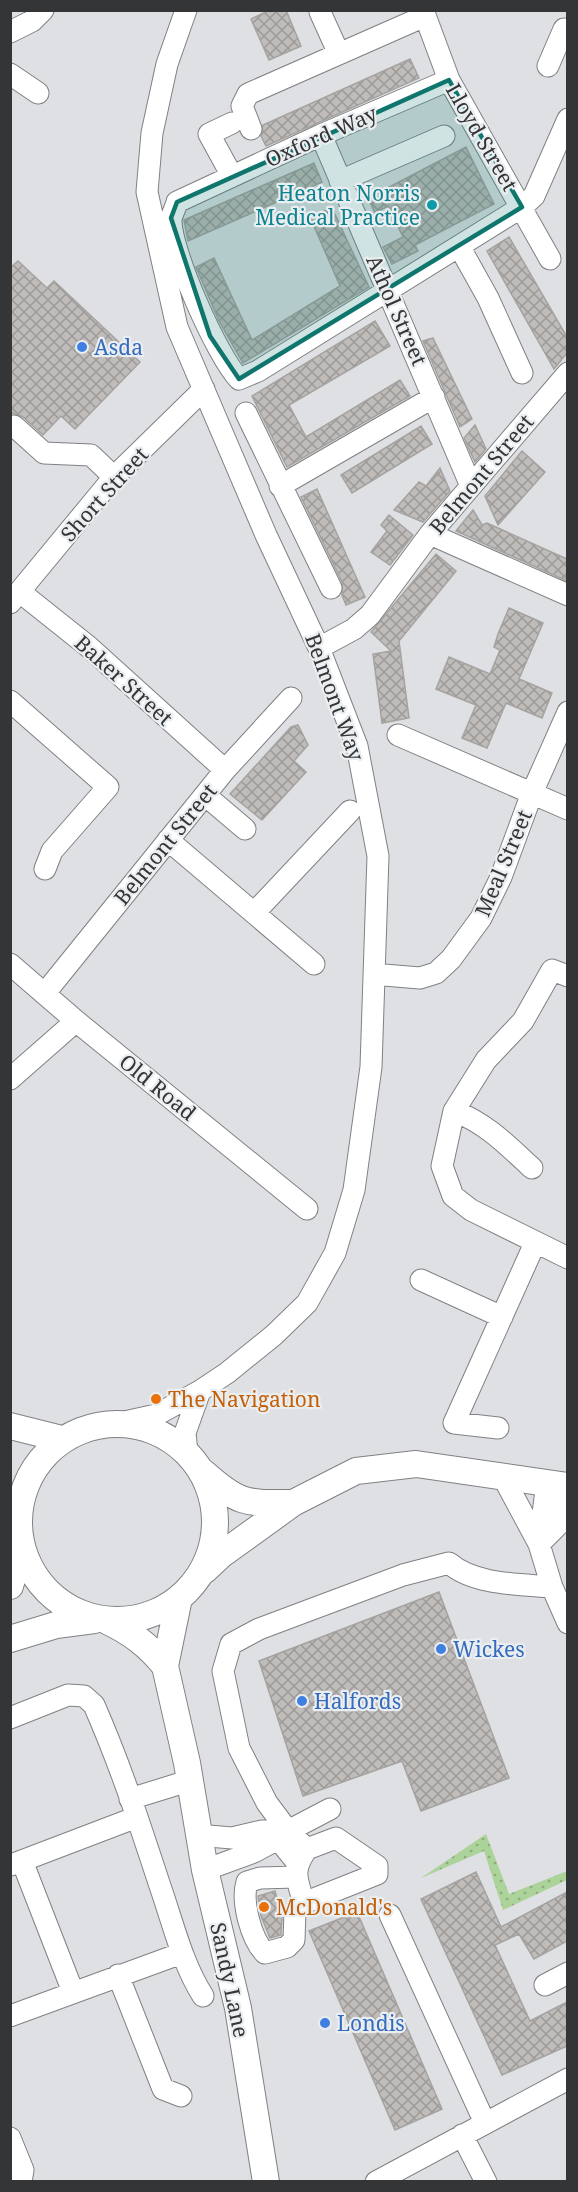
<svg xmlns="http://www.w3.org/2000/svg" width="578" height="2192" viewBox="0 0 578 2192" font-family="'Noto Serif',serif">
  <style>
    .grass { fill: url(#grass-dots) }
    .building { fill: url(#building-cross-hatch); stroke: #a5a3a0; stroke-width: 1.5 }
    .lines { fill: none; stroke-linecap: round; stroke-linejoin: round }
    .minor-casing { stroke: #7f8183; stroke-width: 23 }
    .major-casing { stroke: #7f8183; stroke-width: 28 }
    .minor { stroke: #fff; stroke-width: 21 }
    .major { stroke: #fff; stroke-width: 26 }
    .marked { fill: #0f766e; fill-opacity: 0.2; stroke: #0f766e; stroke-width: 4.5; stroke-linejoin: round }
    .culture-dot { fill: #0f9aa8; stroke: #ebeef1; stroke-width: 2 }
    .shop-dot { fill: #3f7fe0; stroke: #ebeef1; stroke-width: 2 }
    .food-dot { fill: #e8710a; stroke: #ebeef1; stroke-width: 2 }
    .labels { text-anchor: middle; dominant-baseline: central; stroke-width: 4.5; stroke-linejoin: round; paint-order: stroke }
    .street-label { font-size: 21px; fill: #343536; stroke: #ebeef1 }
    .culture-label { font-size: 21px; fill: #0d838f; stroke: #ebeef1; text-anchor: end }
    .shop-label { font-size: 21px; fill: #366cbe; stroke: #ebeef1; text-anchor: start }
    .food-label { font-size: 21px; fill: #c56008; stroke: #ebeef1; text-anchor: start }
  </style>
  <defs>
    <pattern id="grass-dots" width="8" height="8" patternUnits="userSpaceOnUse" patternTransform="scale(1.5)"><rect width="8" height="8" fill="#acd39a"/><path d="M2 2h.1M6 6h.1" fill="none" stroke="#8dac7e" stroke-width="1.8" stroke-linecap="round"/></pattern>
    <pattern id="building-cross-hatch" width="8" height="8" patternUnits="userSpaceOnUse" patternTransform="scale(1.5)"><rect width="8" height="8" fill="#bfbcba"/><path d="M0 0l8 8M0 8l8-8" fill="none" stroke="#9c9a98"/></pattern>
  </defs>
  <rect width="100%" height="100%" fill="#dee0e3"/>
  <path class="grass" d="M486,1834L509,1894L567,1871V1880L503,1910L484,1851L421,1878Z"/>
  <path class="building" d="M270,10H286L301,46L269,60L251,19Z
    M410,59L419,78L266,146L261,136L263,125Z
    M466,147L494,204L415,245L418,251L392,264L383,247L403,237L388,206L375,213L368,198Z
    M314,163L322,182L188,241L184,220Z
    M332,208L369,287L243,363L219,321L196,267L214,258L252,340L340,286L310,217Z
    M509,237L567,337V353L554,369L487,251Z
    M18,261L47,288L54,281L140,362L75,429L61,416L43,435L23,417L10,412V268Z
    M375,321L390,346L289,405L306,437L400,380L410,396L287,467L252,396Z
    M433,338L472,419L460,427L423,341Z
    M475,425L486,449L475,462L464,438Z
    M421,426L432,444L352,493L341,475Z
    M522,451L545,472L498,525L485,496Z
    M440,468L450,491L423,522L394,510L419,482L426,486Z
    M317,489L365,597L346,605L342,595V582L301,497Z
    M473,510L482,525L487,523L567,559V581L456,531Z
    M389,515L413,535L390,565L371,552L387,531L381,525Z
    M436,554L456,571L399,641L409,718L382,723L373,654L391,651L371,632Z
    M509,608L543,623L519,679L552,693L542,718L506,703L487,748L462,738L476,705L436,689L449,657L490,674L500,650L494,647L498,634Z
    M298,725L308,745L294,761L306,772L262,820L230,794L291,727Z
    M439,1592L509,1778L421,1811L402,1761L303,1796L259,1661Z
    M476,1872L501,1927L567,1892V1941L534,1959L519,1934L495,1945L530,2021L567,2002V2046L502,2075L421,1899Z
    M275,1891L282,1917L281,1935L270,1938L261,1916L258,1896Z
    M357,1912L442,2109L395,2130L309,1931Z"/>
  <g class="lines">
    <g class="minor-casing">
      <path id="minor" d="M423,10L449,80L550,259
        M320,12L339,54
        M10,32L32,21L43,10
        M548,66L564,29L568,31
        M10,74L38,93
        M449,80L321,135L177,202C176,207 172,214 171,219C170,250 217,356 239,379L258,371L522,207L534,196L568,119
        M251,129L242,106L248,94L425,16
        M321,135L471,486
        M232,176L209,134L232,123
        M340,181L444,136
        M459,246L488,298L522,373
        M246,413L331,588
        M14,426L44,453L91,455L114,477
        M280,486L434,397
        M430,534L568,595
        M20,592L89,647L225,770
        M10,603L114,477L204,389
        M319,648L354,629L370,615L430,534L568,373
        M10,701L108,787L52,851L45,869
        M398,735L568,809
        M205,795L245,829
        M168,840L314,964
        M254,913L350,811
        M10,964L76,1021L307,1209
        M384,975L420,978L436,973L451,959L481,918L501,877L532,793L568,712
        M568,976L552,970L523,1021L486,1060L454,1111L442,1166L453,1196L471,1210L568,1258
        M45,993L225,770L291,698
        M10,1079L76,1021
        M454,1111C486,1123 507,1145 532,1168
        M421,1280L502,1317
        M120,1423L156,1415L200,1391L227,1373L274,1335L307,1303L335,1253L354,1190L371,1067L378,856L357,746L319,648L266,535L177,327L147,192L152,133L167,64L186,10
        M498,1428L454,1423L535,1243
        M187,1452L185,1433L200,1391
        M503,1477L539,1544L552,1587L568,1623
        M539,1544L558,1525L568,1490
        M539,1544L547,1483
        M10,1718L68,1695L84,1696L94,1705C120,1764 140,1825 160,1886C173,1923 182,1963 203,1996
        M130,1799L188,1781
        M197,1835L232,1838L262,1831H286
        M279,1838L288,1831L330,1809
        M307,1849C291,1871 297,1879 304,1903L377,1874V1866L336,1838L307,1849L288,1831L267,1803L239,1748L223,1671L231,1644L259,1629L403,1575L449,1563C474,1585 520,1584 552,1587
        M22,1861L73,1992
        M11,1865L137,1817
        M205,1870L254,1852L278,1839L295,1860
        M296,1877L260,1878L247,1882C241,1901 251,1939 265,1953L287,1947L294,1940L295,1911L304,1903
        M390,1915L485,2123
        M118,1975L163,2089L181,2096
        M545,1985L568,1973
        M10,2016L182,1953
        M462,2135L486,2182
        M10,2138L23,2170L21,2182
        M376,2182L568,2079"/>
    </g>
    <g class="major-casing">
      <path id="major" d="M19 1522a98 98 0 1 1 196 0a98 98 0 1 1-196 0Z
        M10,1426L62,1439
        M204,1473C240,1505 246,1503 293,1503
        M205,1570L221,1555L293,1503L356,1471L416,1464L568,1486
        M10,1586L21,1549
        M179,1598L165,1666L187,1763L205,1870L238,2008L266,2182
        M107,1621C132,1633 148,1645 165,1666
        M10,1639L56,1625L94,1620"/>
    </g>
    <use href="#minor" class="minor"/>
    <use href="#major" class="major"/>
  </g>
  <path class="marked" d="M449,80L522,207L239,379L210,336L171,218L177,202Z"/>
  <circle class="culture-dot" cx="432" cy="205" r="6"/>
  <g class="shop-dot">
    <circle cx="82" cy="347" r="6"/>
    <circle cx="441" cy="1649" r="6"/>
    <circle cx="302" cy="1701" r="6"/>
    <circle cx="325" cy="2023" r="6"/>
  </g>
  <g class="food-dot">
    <circle cx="156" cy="1399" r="6"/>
    <circle cx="264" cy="1907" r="6"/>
  </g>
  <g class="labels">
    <g class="street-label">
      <text transform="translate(321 136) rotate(-24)">Oxford Way</text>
      <text transform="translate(482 137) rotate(60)">Lloyd Street</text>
      <text transform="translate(397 310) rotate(66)">Athol Street</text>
      <text transform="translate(481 474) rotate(-50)">Belmont Street</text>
      <text transform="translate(104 494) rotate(-48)">Short Street</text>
      <text transform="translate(124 680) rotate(42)">Baker Street</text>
      <text transform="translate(335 697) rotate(70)">Belmont Way</text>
      <text transform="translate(165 844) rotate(-51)">Belmont Street</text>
      <text transform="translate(503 863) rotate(-67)">Meal Street</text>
      <text transform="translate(158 1087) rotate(39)">Old Road</text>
      <text transform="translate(230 1980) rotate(78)">Sandy Lane</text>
    </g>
    <g class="culture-label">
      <text x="420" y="193">Heaton Norris<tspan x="420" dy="24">Medical Practice</tspan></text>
    </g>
    <g class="shop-label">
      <text x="94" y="347">Asda</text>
      <text x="453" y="1649">Wickes</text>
      <text x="314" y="1701">Halfords</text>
      <text x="337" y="2023">Londis</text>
    </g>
    <g class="food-label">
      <text x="168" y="1399">The Navigation</text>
      <text x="276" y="1907">McDonald's</text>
    </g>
  </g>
  <rect width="578" height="2192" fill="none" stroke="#343536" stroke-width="24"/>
</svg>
